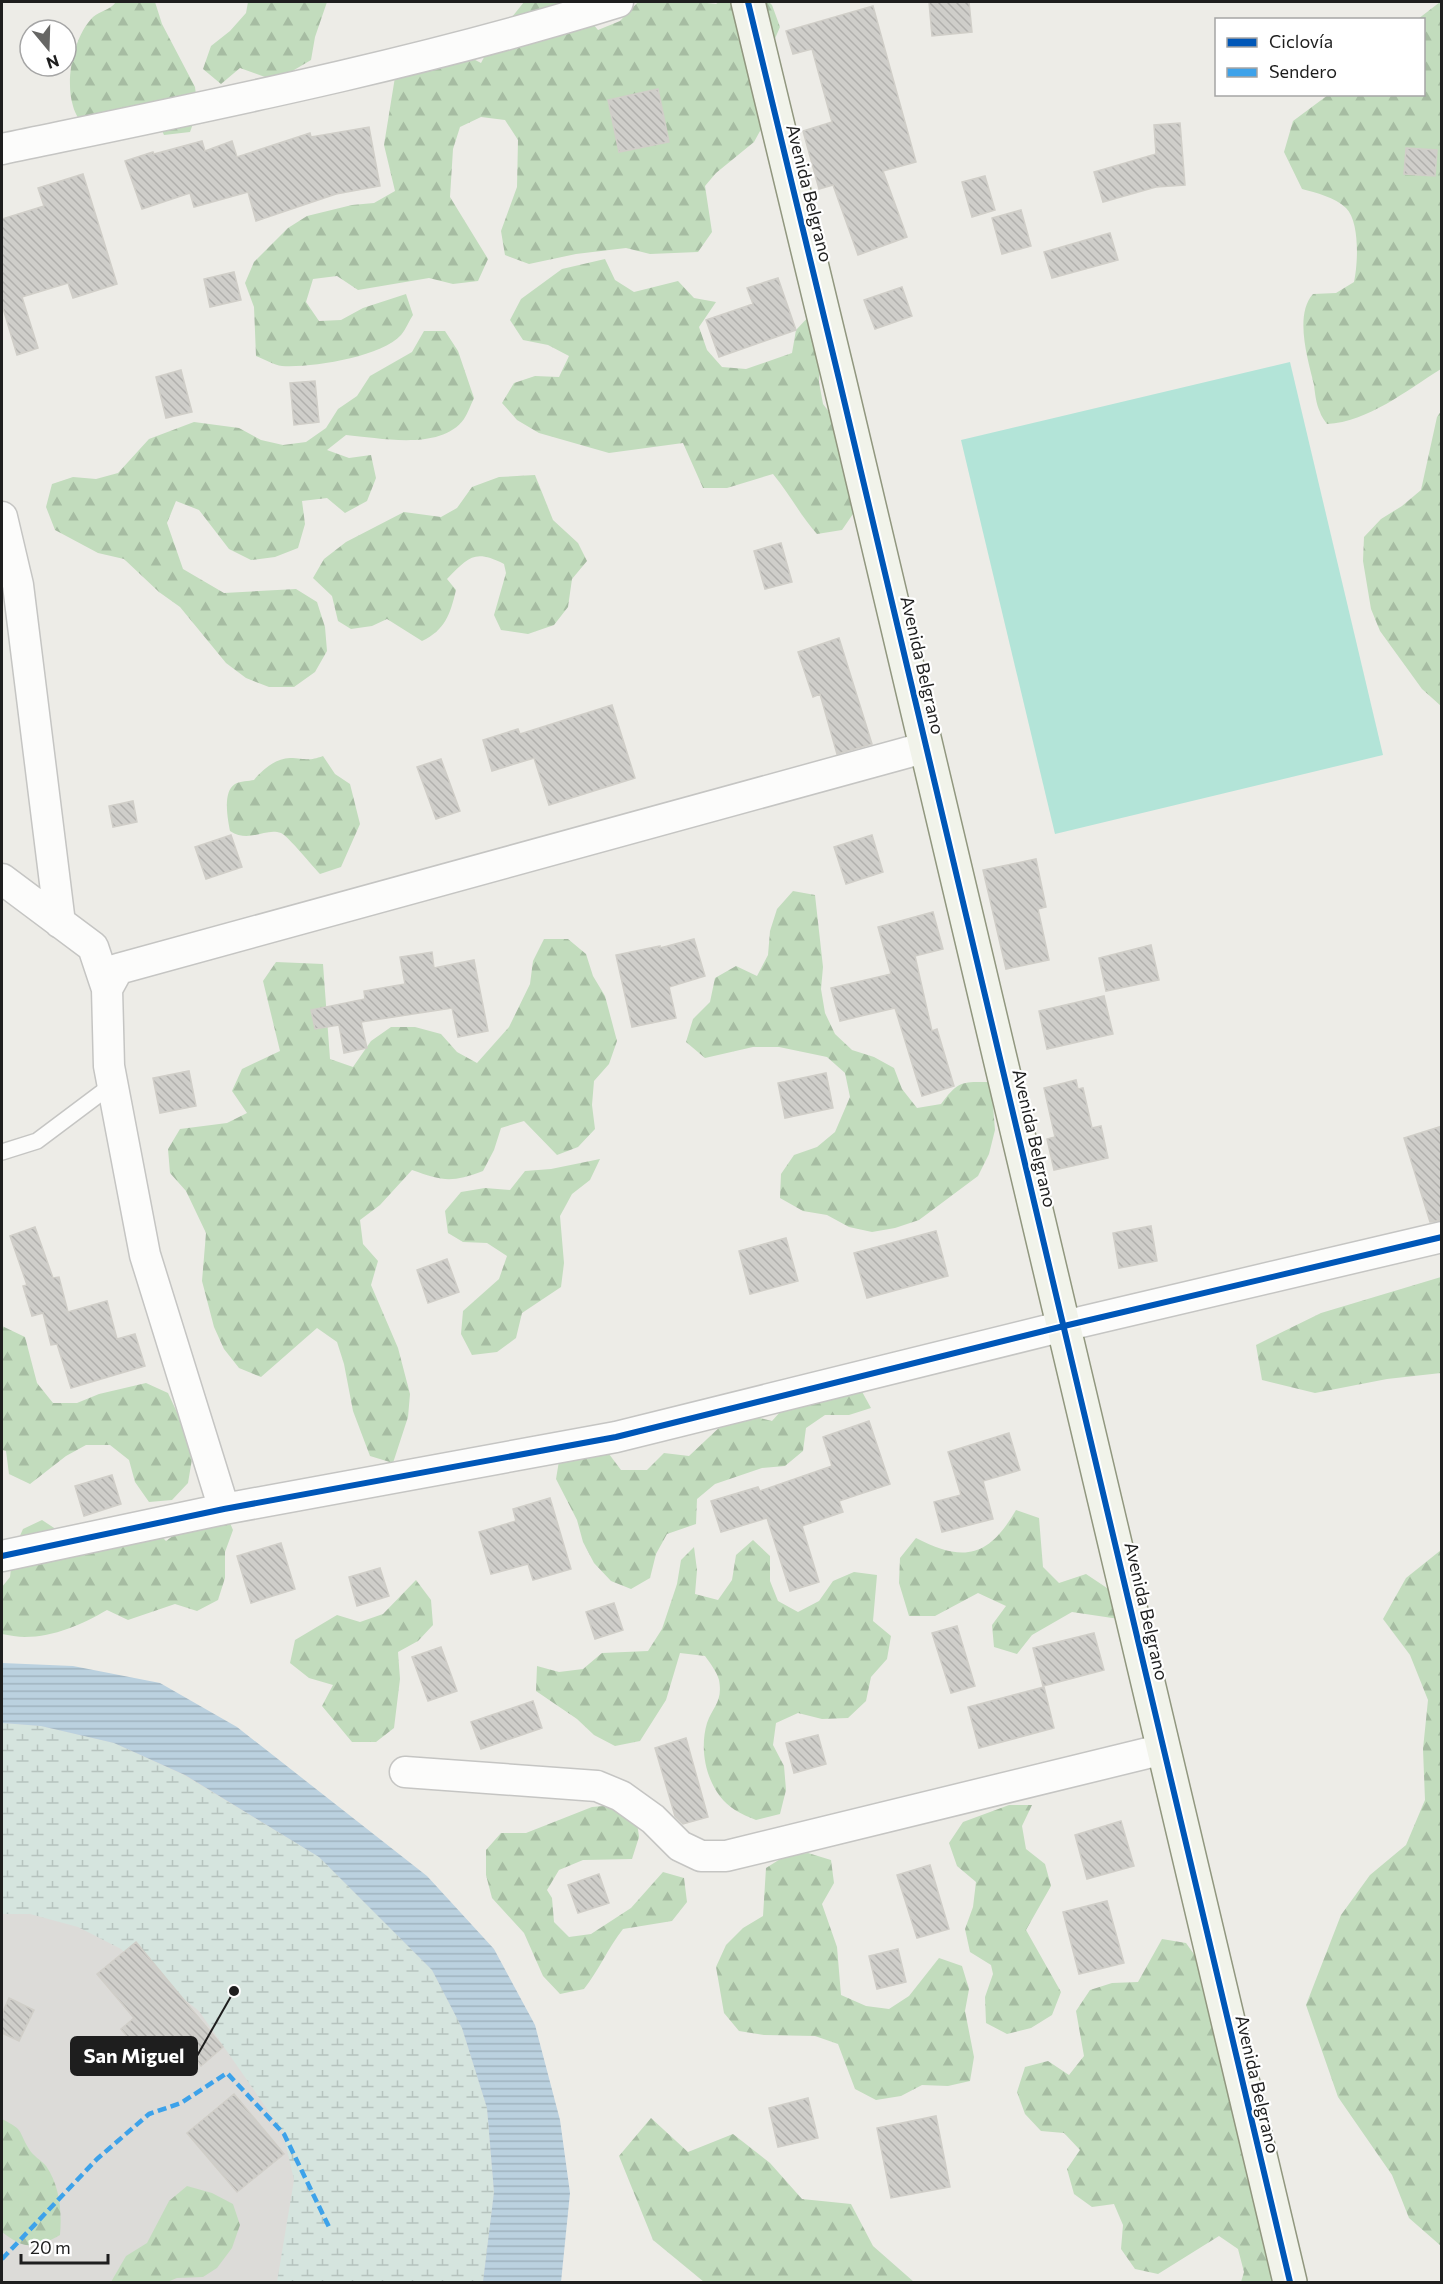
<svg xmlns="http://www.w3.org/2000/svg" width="1443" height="2284" viewBox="0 0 1443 2284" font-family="Commissioner,sans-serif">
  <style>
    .residential { fill: #dcdbd8 }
    .forest { fill: url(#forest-firs) }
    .wetland { fill: url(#wetland-marsh) }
    .pitch { fill: #b3e4d8 }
    .water { fill: url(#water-rules) }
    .building { fill: url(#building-back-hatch); stroke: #d0cec8; stroke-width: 1.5 }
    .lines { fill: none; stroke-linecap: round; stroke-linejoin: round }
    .lane-casing { stroke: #c5c5c3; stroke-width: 18 }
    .street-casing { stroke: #c5c5c3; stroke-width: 33 }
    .secondary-casing { stroke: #91977f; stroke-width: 36 }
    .lane { stroke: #fcfcfb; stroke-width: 15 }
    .street { stroke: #fcfcfb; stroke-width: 30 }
    .secondary { stroke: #f1f3ea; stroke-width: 33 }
    .quiet { stroke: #3da2ea; stroke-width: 4.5; stroke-dasharray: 9 4.5; stroke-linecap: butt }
    .cycleway-casing { stroke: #fff; stroke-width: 10 }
    .cycleway { stroke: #0057b8; stroke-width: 6 }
    .labels { text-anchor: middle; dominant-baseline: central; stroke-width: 4.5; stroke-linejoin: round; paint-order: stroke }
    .street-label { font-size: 18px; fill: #1e1e1e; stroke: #fff }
    .leader { fill: none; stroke: #1e1e1e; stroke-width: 2 }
    .callout-dot { fill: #1e1e1e; stroke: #fff; stroke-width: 2 }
    .callout { fill: #1e1e1e; stroke: #1e1e1e; stroke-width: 2 }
    .callout-label { font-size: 20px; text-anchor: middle; font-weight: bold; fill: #fff }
  </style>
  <defs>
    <pattern id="forest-firs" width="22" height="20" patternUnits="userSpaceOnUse" patternTransform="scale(1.5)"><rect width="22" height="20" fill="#c2dcbd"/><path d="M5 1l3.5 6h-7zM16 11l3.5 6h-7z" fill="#a6bca2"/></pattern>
    <pattern id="wetland-marsh" width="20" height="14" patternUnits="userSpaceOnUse" patternTransform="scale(1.5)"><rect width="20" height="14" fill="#d5e4de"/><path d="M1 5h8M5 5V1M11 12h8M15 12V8" fill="none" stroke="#b6c3be"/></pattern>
    <pattern id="water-rules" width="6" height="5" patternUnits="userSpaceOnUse" patternTransform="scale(1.5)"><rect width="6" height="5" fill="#bbd1df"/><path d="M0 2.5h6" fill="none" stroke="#a0b3bf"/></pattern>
    <pattern id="building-back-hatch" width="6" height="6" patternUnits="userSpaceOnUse" patternTransform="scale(1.5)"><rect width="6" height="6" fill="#cfceca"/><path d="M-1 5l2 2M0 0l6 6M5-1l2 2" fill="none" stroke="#b1b0ad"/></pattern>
  </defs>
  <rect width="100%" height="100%" fill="#edece7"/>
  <path class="residential" d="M2,1695L266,1795L502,2039L511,2282H2Z"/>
  <path class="forest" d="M116,2H155L162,24L195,87L198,110L190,132L164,135L154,113L84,127C80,121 75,114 73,106C65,81 73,37 93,17C100,11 110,10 116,2Z
    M248,2H327L315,37L311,60L289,73L265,77L240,68L221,84L203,69L211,46L230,31L246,13Z
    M524,2H587L583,12L598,30L620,21L638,2H698L716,4L719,2H769L772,5L780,27L760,73L766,120L754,142L716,173L705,186L712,232L698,252L650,254L626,248L576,254L529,264L505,255L501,231L517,187L518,140L505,120L481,117L460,127L453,149L450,197L488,259L478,281L453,284L429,278L358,290L337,276L313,279L306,302L319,321L341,320L363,308L406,294L413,315C409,321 406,329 401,335C381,357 311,368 282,366C274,365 264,359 256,356L254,307L245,283L254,262L288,228L307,216L352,205L374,203L395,191L384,145L395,77L460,52L481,63L492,42Z
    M1440,2H1441V369C1407,390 1368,422 1327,424C1325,421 1321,416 1320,412C1316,404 1315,393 1314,385C1308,360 1294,315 1313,294L1336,293L1354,282C1358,264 1360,222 1346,208C1335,197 1316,193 1302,189L1284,152L1293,121L1328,95L1424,94V20L1418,19Z
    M605,259L615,280L634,292L678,281L694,298L716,302L699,327L707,350L722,367L746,369L792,353L796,330L812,313L821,333L819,382L823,404L851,441L855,511L842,530L817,534C800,515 789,493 773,474L727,488H703L683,443L609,453L539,433L517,420L502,403L514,383L535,376L559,377L569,356L548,345L523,340L510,320L521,299L562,269Z
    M424,331H445L458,351L474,398C471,404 468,413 464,419C441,451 381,438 346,435L327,450L349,458L371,455L376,478L367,501L345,513L327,498L302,501L305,524L298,548L275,557L251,560L229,549L199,510L176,501L167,523L183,569L224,593L296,589L317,602L325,627L327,651L315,672L294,687H269L246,678L226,663L180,607L159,592L124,559L98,553L55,530L46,507L52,484L73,477L96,479L118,473L149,439L194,422L239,428L261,440L283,445L306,442L326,428L338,409L357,396L370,376L412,352Z
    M1441,411V706L1422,689L1380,631L1371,609L1363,561L1364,537L1381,519L1402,506L1421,490L1437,417Z
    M535,475L553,520L578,543L587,561L572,579L568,607L554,625L528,634L501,630L494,615L506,573L504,564C474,549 469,557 447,579L456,590C450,615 445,630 422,641L387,619L372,626L351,629L338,621L332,596L313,578L324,559L346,542L404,512L441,517L457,508L472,487L499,477Z
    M323,756L335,774L350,784L360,824L341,867L320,874C312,866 289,837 281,833C265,827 250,844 230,831C228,820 222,792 235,784C240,781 249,781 254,780C262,770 276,758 290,758C305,758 307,762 323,756Z
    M793,891L815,895L823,967L821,989L825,1013L835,1034L852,1050L874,1057L894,1068L902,1089L917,1108L941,1104C959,1080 962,1082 991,1082L995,1130L989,1154L978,1176L919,1220L895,1228L872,1232L849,1227L827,1215L803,1211L780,1198L781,1174L794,1155L817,1147L835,1132L850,1097L845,1073L827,1057L779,1047H753L705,1058L686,1042L693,1019L710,1002L715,978L736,966L757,976L768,955L770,931L777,909Z
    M544,939H568L586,954L593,976L605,996L617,1041L609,1064L594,1081L592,1105L595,1129L578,1147L557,1155L524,1121L501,1128L494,1150L483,1171C451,1183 443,1181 412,1170L380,1205L360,1220L363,1244L378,1261L371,1285L398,1348L410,1394L408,1417L393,1463L370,1456L353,1411L344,1364L337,1342L317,1328L261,1377L239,1368L224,1349L214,1327L202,1281L206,1233L186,1191L170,1173L168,1149L180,1129L227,1123L247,1113L232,1091L242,1069L280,1051L263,981L276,962L323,964L330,1059L353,1067L371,1041L391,1027H415L441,1034L457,1052L477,1063L509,1027L530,984L533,961Z
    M600,1159L590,1180L572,1194L560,1216L564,1263L561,1287L522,1313L516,1338L497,1352L472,1355L461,1334L463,1311L499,1279L507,1256L487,1243L463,1242L448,1233L445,1211L461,1192L485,1188L510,1190L525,1171L551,1169Z
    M1441,1277V1373L1387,1379L1315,1393L1262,1380L1256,1345L1321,1313Z
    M2,1326L25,1337L37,1383L53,1403H77L99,1394L146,1383L168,1393L188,1436L192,1459L188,1483L172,1500L149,1502L135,1482L129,1460L110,1445H86L66,1456L30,1484L9,1474L6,1451L2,1450Z
    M860,1388L871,1408L849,1415H825L806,1428L803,1451L785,1466L762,1468L715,1484L697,1499L696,1524L667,1534L656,1554L650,1578L631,1589L611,1581L594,1563L583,1542L577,1520L556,1479L560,1455L606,1450L621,1470H647L664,1453L689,1456L723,1424L748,1415L772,1421L789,1402Z
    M224,1509L233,1530L225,1552V1578L218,1600L197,1611L175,1604L128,1620L107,1610C83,1624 54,1637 25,1637C18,1637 9,1635 2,1634V1587L10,1577L13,1551L23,1529L42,1520L77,1543L149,1524L166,1541L204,1513Z
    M1016,1510L1039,1518L1043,1567L1059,1583L1086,1574L1107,1588L1122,1602L1119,1619L1072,1612L1032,1635L1017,1654L994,1647L992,1625L1006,1606L978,1593L935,1616H909L899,1583L900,1558L916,1538C964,1563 989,1557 1016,1510Z
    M753,1540L770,1556V1581L778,1601L798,1612L819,1601L833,1581L854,1572L877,1575L873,1621L891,1636L887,1659L871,1677L866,1701L848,1718L822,1719L798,1713L776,1723L773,1745L784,1766L786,1790L780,1814L756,1820C749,1817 741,1814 735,1810C708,1793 698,1753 707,1723C713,1706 723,1702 719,1680C717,1672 710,1663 705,1656L680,1653L666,1700L640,1741L615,1746L594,1735L577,1719L536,1691L537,1666L559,1672L583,1669L602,1653L648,1651L662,1629L677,1584L681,1560L694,1547L697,1570L695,1594L718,1600L732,1580L736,1555Z
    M1441,1550V2246L1409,2218L1392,2175L1338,2097L1306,2005L1341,1915L1370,1875L1406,1845L1425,1800L1423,1749L1428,1700L1410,1655L1383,1619L1406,1578Z
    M416,1580L431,1600L433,1625L418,1641L398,1652L400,1679L394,1728L376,1742H352L322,1706L333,1685L309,1678L290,1663L295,1640L337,1615L360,1622L383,1614Z
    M615,1805L636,1815L639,1837L632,1859L583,1860L559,1870L547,1890L552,1898L554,1922L569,1937L591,1934L631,1908L663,1872L684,1878L687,1902L672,1921L623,1929C608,1948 599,1970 584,1989L560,1994L543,1976L524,1933L492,1898L486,1875V1850L501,1833H526L592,1807Z
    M1009,1805H1032L1022,1826L1026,1849L1045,1864L1051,1886L1026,1930L1061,1992L1052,2015L1031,2028L1007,2034L986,2023L985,1997L993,1974L991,1965L970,1952L965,1929L973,1907L976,1882L957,1866L949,1843L963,1822Z
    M808,1853L831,1860L834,1883L822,1904L837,1947L841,1995L866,2006L889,2009L909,1996L939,1958L962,1966L969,1989L965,2011L974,2057L970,2081L948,2086L922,2085L901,2096L876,2100L855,2089L838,2044L815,2036L764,2035L739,2031L724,2013L716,1967L726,1945L743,1928L763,1916L766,1868L785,1856Z
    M1162,1939L1186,1943L1201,1964L1279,2282H1241L1244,2272L1238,2249L1219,2236L1158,2274L1135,2269L1121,2249L1123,2225L1114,2204L1092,2207L1074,2194L1067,2169L1080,2150L1064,2133L1041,2131L1025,2114L1017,2092L1025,2067L1048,2061L1069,2075L1084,2056L1076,2011L1090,1990L1112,1983L1138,1982Z
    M651,2118L688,2152L733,2134L770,2163L802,2199L851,2204L873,2246L914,2282H704L653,2240L619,2156Z
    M2,2119C25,2131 17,2129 29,2149C33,2156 41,2160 46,2166C60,2186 62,2212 60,2235C35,2249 25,2250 2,2232Z
    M187,2186L212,2193L233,2204L240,2225L232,2248L217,2268L203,2277L177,2278L167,2282H111L126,2256L147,2243L169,2201Z"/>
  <path class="wetland" d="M2,1723L41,1726L114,1743L184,1775L319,1857L432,1970L462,2028L487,2108L494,2192L483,2282H277L294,2180L283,2132L199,2011L121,1949L78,1927L30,1914H2Z"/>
  <path class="pitch" d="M1290,362L1383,755L1055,834L961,440Z"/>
  <path class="water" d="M2,1663L73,1666L160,1683L237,1727L427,1876L494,1949L535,2025L560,2120L570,2193L561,2282H483L494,2192L487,2108L462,2028L432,1970L319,1857L185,1775L114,1743L41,1726L2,1723Z"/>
  <path class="building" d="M929,2H969L972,32L932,36Z
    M873,6L916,162L883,171L907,237L858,255L833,185L819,189L803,131L832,122L812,49L793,54L786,31Z
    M658,89L669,142L619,152L608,100Z
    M1180,123L1185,185L1156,187L1103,202L1094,172L1156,154L1154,125Z
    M369,127L380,186L336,194L256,221L248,192L194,207L190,193L142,209L125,161L153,152L154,154L202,141L205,151L232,141L237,157L310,133L311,137Z
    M1406,148L1437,150L1435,176L1404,174Z
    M83,174L117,284L73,298L68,283L22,297L38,348L17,355L2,305V219L44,206L38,188Z
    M985,176L995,210L972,217L962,182Z
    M1021,210L1031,246L1002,254L992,218Z
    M1110,233L1118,260L1052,278L1044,252Z
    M234,272L241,300L210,307L204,279Z
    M778,278L796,330L719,357L706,320L753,304L747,288Z
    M902,287L912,316L875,329L864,300Z
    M181,370L192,412L166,418L156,377Z
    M315,381L319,422L294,425L290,383Z
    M781,543L792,582L765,589L754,551Z
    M839,638L872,744L837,754L820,694L813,697L798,652Z
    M612,705L635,778L549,805L534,758L492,771L483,740L518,729L520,734Z
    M441,759L460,811L436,819L417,767Z
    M133,801L137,822L113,827L109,806Z
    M231,835L242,867L206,879L195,847Z
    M872,835L883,872L846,884L834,847Z
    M1036,859L1046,907L1038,909L1049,960L1006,969L983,870Z
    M933,912L943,949L915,956L932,1031L937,1029L954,1086L922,1096L895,1008L840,1021L831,988L891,974L878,927Z
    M694,939L705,976L669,987L676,1018L632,1027L616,955L660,946V948Z
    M1151,945L1159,980L1106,991L1099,958Z
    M432,952L434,968L474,960L488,1031L458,1037L452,1008L361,1022L367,1048L344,1053L339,1025L315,1029L311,1010L365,999L364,991L405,984L400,957Z
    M1104,996L1113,1034L1047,1049L1039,1011Z
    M189,1071L196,1106L160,1113L153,1078Z
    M826,1073L833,1108L785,1118L778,1083Z
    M1076,1080L1078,1089L1083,1088L1092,1128L1101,1126L1108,1158L1054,1170L1047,1139L1055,1137L1044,1088Z
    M1442,1126V1220L1430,1222L1404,1138Z
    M1151,1226L1157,1261L1119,1268L1113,1233Z
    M35,1227L53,1278L59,1277L68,1312L107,1301L117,1339L135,1334L145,1366L71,1388L57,1344L51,1345L43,1313L32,1316L23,1286L27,1285L10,1236Z
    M936,1231L948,1276L867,1298L854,1253Z
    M786,1238L798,1281L750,1294L739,1251Z
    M447,1259L459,1292L428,1303L417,1270Z
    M869,1421L890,1484L839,1501L843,1512L802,1526L819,1582L790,1591L767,1518L721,1532L711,1501L758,1487L760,1491L832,1466L823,1437Z
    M1009,1433L1020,1470L983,1481L993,1519L942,1532L934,1502L961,1495L948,1452Z
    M112,1475L121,1504L84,1516L75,1486Z
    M550,1498L571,1569L533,1580L528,1564L491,1574L479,1532L516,1521L513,1509Z
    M281,1543L295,1589L251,1603L237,1556Z
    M380,1568L389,1596L357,1606L349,1577Z
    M614,1603L623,1630L595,1639L586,1612Z
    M957,1626L975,1686L951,1693L932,1633Z
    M1094,1633L1104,1670L1043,1686L1033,1648Z
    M441,1647L457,1691L428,1701L412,1657Z
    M1044,1687L1054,1728L979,1748L968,1707Z
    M533,1701L542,1728L481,1749L471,1722Z
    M818,1735L826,1764L794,1773L786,1743Z
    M686,1738L708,1817L683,1824L675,1816L655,1748Z
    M1121,1821L1134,1866L1087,1879L1075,1835Z
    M930,1865L949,1929L917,1938L897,1875Z
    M599,1874L609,1903L578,1913L568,1885Z
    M1107,1901L1124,1963L1079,1974L1063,1912Z
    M136,1942L223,2047L201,2066L179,2039L149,2064L121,2029L134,2018L97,1974Z
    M898,1949L906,1982L877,1989L869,1956Z
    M9,1998L34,2010L19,2041L2,2033V2014Z
    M234,2094L284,2154L237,2192L187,2133Z
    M808,2098L818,2138L778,2147L769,2108Z
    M936,2116L950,2187L891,2198L877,2128Z"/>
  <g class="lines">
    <g class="lane-casing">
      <path id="lane" d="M2,1152L37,1141L113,1084"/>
    </g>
    <g class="street-casing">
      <path id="street" d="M2,149C208,106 416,65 618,2
        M2,517L18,585L60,923
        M2,879L93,947L107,989
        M224,1509L145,1255L109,1066L107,989L118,969L927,747
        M2,1556L224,1509L616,1437L1064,1326L1442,1237
        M405,1772L597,1786L621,1796L653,1819L680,1846L701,1856H726L1164,1749"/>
    </g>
    <g class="secondary-casing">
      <path id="secondary" d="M748,2L839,379L1290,2282"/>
    </g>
    <use href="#lane" class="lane"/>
    <use href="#street" class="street"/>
    <use href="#secondary" class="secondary"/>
    <path class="quiet" d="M2,2259L97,2159L149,2114L181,2103L227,2073L284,2134L329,2227"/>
    <g class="cycleway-casing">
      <path id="cycleway" d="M748,2L839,379L1290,2282
        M2,1556L224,1509L616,1437L1064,1326L1442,1237"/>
    </g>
    <use href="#cycleway" class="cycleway"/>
  </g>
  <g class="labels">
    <g class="street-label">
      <text transform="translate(810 193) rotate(76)">Avenida Belgrano</text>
      <text transform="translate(923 665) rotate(77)">Avenida Belgrano</text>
      <text transform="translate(1035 1138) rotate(77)">Avenida Belgrano</text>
      <text transform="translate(1147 1611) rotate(77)">Avenida Belgrano</text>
      <text transform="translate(1258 2084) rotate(77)">Avenida Belgrano</text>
    </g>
  </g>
  <path class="leader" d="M234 1991L197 2056"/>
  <circle class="callout-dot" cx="234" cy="1991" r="6"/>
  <rect class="callout" x="71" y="2037" width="126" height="38" rx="6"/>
  <g class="callout-label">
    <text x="134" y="2063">San Miguel</text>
  </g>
  <rect width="1443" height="2284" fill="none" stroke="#1e1e1e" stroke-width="6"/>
  <rect x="1215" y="18" width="210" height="78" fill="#ffffff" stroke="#a5a5a5" stroke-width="1.5"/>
  <rect x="1227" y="38" width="30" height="9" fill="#0057b8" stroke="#a5a5a5" stroke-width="1.5"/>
  <text x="1269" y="48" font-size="18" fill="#1e1e1e">Ciclovía</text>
  <rect x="1227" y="68" width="30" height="9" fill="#3da2ea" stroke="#a5a5a5" stroke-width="1.5"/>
  <text x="1269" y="78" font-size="18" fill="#1e1e1e">Sendero</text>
  <g transform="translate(48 48) rotate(161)"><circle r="28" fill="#ffffff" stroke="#a5a5a5" stroke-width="1.5"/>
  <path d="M0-4.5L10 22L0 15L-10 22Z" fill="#666664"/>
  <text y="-9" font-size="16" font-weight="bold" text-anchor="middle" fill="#1e1e1e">N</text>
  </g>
  <path d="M21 2254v9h87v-9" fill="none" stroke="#1e1e1e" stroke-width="3"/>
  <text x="30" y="2254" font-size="18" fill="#1e1e1e" stroke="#ffffff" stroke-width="4.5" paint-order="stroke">20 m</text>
</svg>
